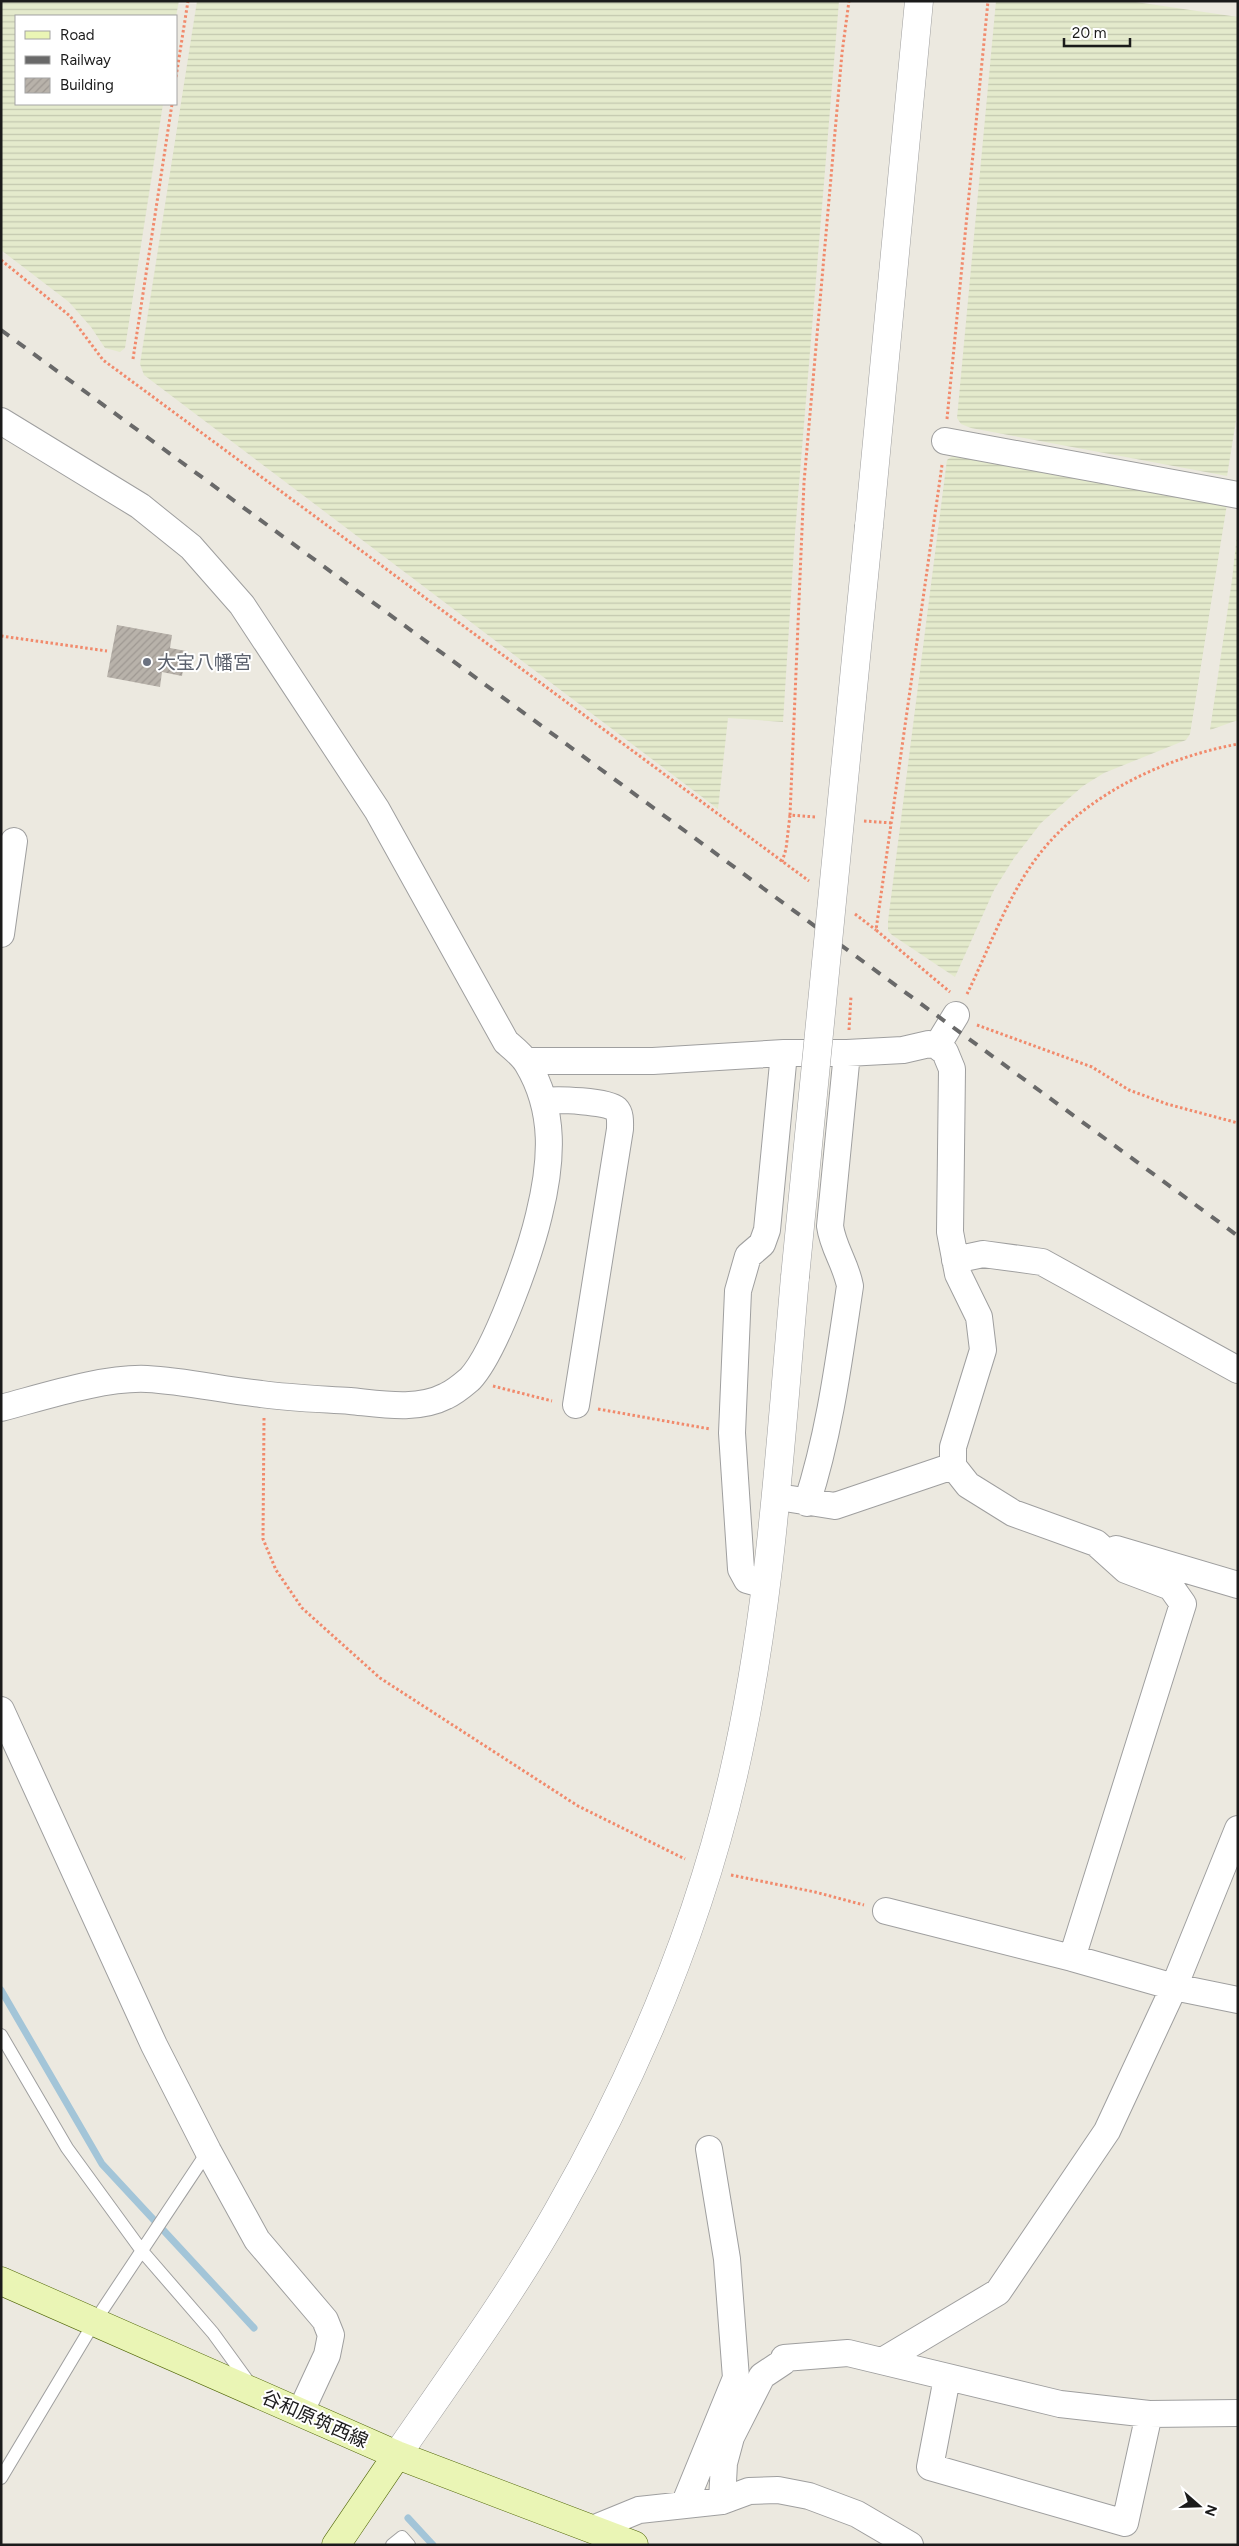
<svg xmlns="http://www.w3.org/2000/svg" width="1239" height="2546" viewBox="0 0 1239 2546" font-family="Figtree,'Noto Sans JP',sans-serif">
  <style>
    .farmland { fill: url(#farmland-rules) }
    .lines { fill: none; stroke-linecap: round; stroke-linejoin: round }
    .stream { stroke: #a3c5d8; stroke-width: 7 }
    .building { fill: url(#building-hatch) }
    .service-casing { stroke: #9f9f9f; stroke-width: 14 }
    .minor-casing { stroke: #9f9f9f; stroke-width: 28 }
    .tertiary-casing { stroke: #9f9f9f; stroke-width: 29 }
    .secondary-casing { stroke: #53690a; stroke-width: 29 }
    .path { stroke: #f18a6c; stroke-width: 3; stroke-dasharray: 2.5 2.5; stroke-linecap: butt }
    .service { stroke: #fff; stroke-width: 12 }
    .minor { stroke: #fff; stroke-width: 26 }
    .tertiary { stroke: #fff; stroke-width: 28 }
    .secondary { stroke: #eaf5b5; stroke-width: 28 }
    .rail { stroke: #696969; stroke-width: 4; stroke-dasharray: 10 10; stroke-linecap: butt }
    .tertiary-bridge-casing { stroke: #9f9f9f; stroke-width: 29; stroke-linecap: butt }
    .tertiary-bridge { stroke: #fff; stroke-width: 28 }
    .worship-dot { fill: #6b7280; stroke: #fff; stroke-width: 2 }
    .labels { text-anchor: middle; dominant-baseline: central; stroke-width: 4; stroke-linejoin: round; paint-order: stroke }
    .worship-label { font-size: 19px; fill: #5b616d; stroke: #fff; text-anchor: start }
    .street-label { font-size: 19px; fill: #1b1b1b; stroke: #fff }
  </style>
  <defs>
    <pattern id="farmland-rules" width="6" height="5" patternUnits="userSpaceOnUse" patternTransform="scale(1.25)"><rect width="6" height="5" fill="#e4eacc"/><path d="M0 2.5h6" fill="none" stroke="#c3c8af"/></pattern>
    <pattern id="building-hatch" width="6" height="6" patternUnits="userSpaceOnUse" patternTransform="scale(1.25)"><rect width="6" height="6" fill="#b8b2aa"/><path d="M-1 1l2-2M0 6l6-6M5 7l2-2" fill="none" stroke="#9e9892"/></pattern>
  </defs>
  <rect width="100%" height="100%" fill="#ece9e0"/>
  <path class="farmland" d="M1,1H179L176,16H16V104H163L125,348L120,352L105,348L91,327L69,302L1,250Z
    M197,1H839L795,533L783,722L728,718L718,809L144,375L140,364Z
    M996,1H1129L1238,17V408L1227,476L971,428L961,424L957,418Z
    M958,452L1227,504L1190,734L1186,740L1104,773L1083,786L1041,823L1014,858L994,890L955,977L892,935L888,931V921L945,475L947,460Z
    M1238,526V720L1210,730L1232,580Z"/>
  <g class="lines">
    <path class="stream" d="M1,1990L102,2164L254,2328
      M408,2518L433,2545"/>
  </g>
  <path class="building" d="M117,625L172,635L170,648L186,651L182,676L162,672L160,687L107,677Z"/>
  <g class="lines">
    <g class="service-casing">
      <path id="service" d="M1,2035L67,2148L142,2251L213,2333L250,2384
        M1,2478L95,2321L208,2151
        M392,2545L402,2537L409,2545"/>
    </g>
    <g class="minor-casing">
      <path id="minor" d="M1,421L140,506L191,547L242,605L377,810L506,1042C513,1048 522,1055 527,1063C556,1111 552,1162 539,1215C530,1253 496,1351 470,1379C463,1385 455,1392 446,1396C417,1411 381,1404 350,1401C320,1399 290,1398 261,1394C223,1390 185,1381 147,1379C104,1377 43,1397 1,1408
        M945,441L1238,495
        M1,934L14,841
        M937,1046L956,1015
        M526,1061H653L784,1053H847L903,1050L929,1044L937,1046L945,1052L952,1069L950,1232L958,1274L979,1317L983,1350L953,1447V1466L968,1485L1013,1513L1096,1543L1126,1570L1171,1587L1183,1604L1072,1958
        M544,1101C557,1099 607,1101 616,1109C621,1114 620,1123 620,1129L576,1405
        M955,1260L983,1254L1042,1262L1238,1370
        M791,1499L835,1506L953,1466
        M807,1503C830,1432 839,1359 850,1286C846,1264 833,1248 830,1226L847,1053
        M1116,1549L1238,1585
        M765,1585L747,1580L741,1569L732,1433L738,1291L748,1256L762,1244L767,1230L784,1053
        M1,1710L154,2045L208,2151L257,2240L325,2320L331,2335L327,2355L301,2411
        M886,1911L1072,1958L1174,1987L1238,2000
        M884,2360L998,2292L1107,2131L1174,1987L1238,1829
        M947,2378L930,2467L1125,2523L1149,2414
        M722,2501L724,2463L731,2437L762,2376L783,2362L784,2358L848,2353L1060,2404L1149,2414L1238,2413
        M684,2505L736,2378L727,2259L709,2149
        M595,2528L639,2510L722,2501L749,2491L778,2490L809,2496L857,2514L910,2545"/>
    </g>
    <g class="tertiary-casing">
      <path id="tertiary" d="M869,526L919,1
        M397,2455C452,2375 510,2296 558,2211C635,2076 698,1927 733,1776C771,1612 780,1444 795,1277"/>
    </g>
    <g class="secondary-casing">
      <path id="secondary" d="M1,2281L397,2455L634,2545
        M336,2545L397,2455"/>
    </g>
    <path class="path" d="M176,77L188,1
      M1,260L70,316L103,360L809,881
      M133,359L172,104
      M947,419L988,1
      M942,465L876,930L950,992
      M1,636L107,651
      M815,817L790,815L804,482L842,53L849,1
      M864,821L892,823
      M782,862L786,849L790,815
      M855,914L876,930
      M967,994C991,945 1010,888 1046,846C1093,791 1168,757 1238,744
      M977,1025L1092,1067L1129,1090L1167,1104L1238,1123
      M849,1030L851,996
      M493,1386L552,1401
      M598,1409L710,1429
      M264,1418L263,1539L276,1570L302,1608L380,1678L578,1806L685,1859
      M731,1875L815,1892L864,1905"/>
    <use href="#service" class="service"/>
    <use href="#minor" class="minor"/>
    <use href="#tertiary" class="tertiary"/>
    <use href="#secondary" class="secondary"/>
    <path class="rail" d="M1,330L1238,1236"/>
    <g class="tertiary-bridge-casing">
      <path id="tertiary-bridge" d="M795,1277L869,526"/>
    </g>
    <use href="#tertiary-bridge" class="tertiary-bridge"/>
  </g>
  <circle class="worship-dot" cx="147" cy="662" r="5"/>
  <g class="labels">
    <g class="worship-label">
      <text x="157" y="662">大宝八幡宮</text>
    </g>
    <g class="street-label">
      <text transform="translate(315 2419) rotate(24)">谷和原筑西線</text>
    </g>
  </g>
  <rect width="1239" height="2546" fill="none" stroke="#1b1b1b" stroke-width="5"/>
  <rect x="15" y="15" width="162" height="90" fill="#ffffff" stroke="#a4a4a4"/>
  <rect x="25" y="31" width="25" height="8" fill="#eaf5b5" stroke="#a4a4a4"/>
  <text x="60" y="40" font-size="15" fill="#1b1b1b">Road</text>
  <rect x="25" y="56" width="25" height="8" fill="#696969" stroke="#a4a4a4"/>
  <text x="60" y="65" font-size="15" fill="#1b1b1b">Railway</text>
  <rect x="25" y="78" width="25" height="15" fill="url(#building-hatch)" stroke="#a4a4a4"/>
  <text x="60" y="90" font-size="15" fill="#1b1b1b">Building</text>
  <g transform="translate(1199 2506) rotate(110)" stroke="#ffffff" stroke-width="4" paint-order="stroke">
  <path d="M0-4L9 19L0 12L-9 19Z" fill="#1b1b1b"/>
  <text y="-8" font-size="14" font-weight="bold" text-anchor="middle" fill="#1b1b1b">N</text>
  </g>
  <path d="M1064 38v8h66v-8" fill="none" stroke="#1b1b1b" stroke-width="2.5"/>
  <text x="1072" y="38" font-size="15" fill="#1b1b1b" stroke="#ffffff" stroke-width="4" paint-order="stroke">20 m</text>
</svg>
